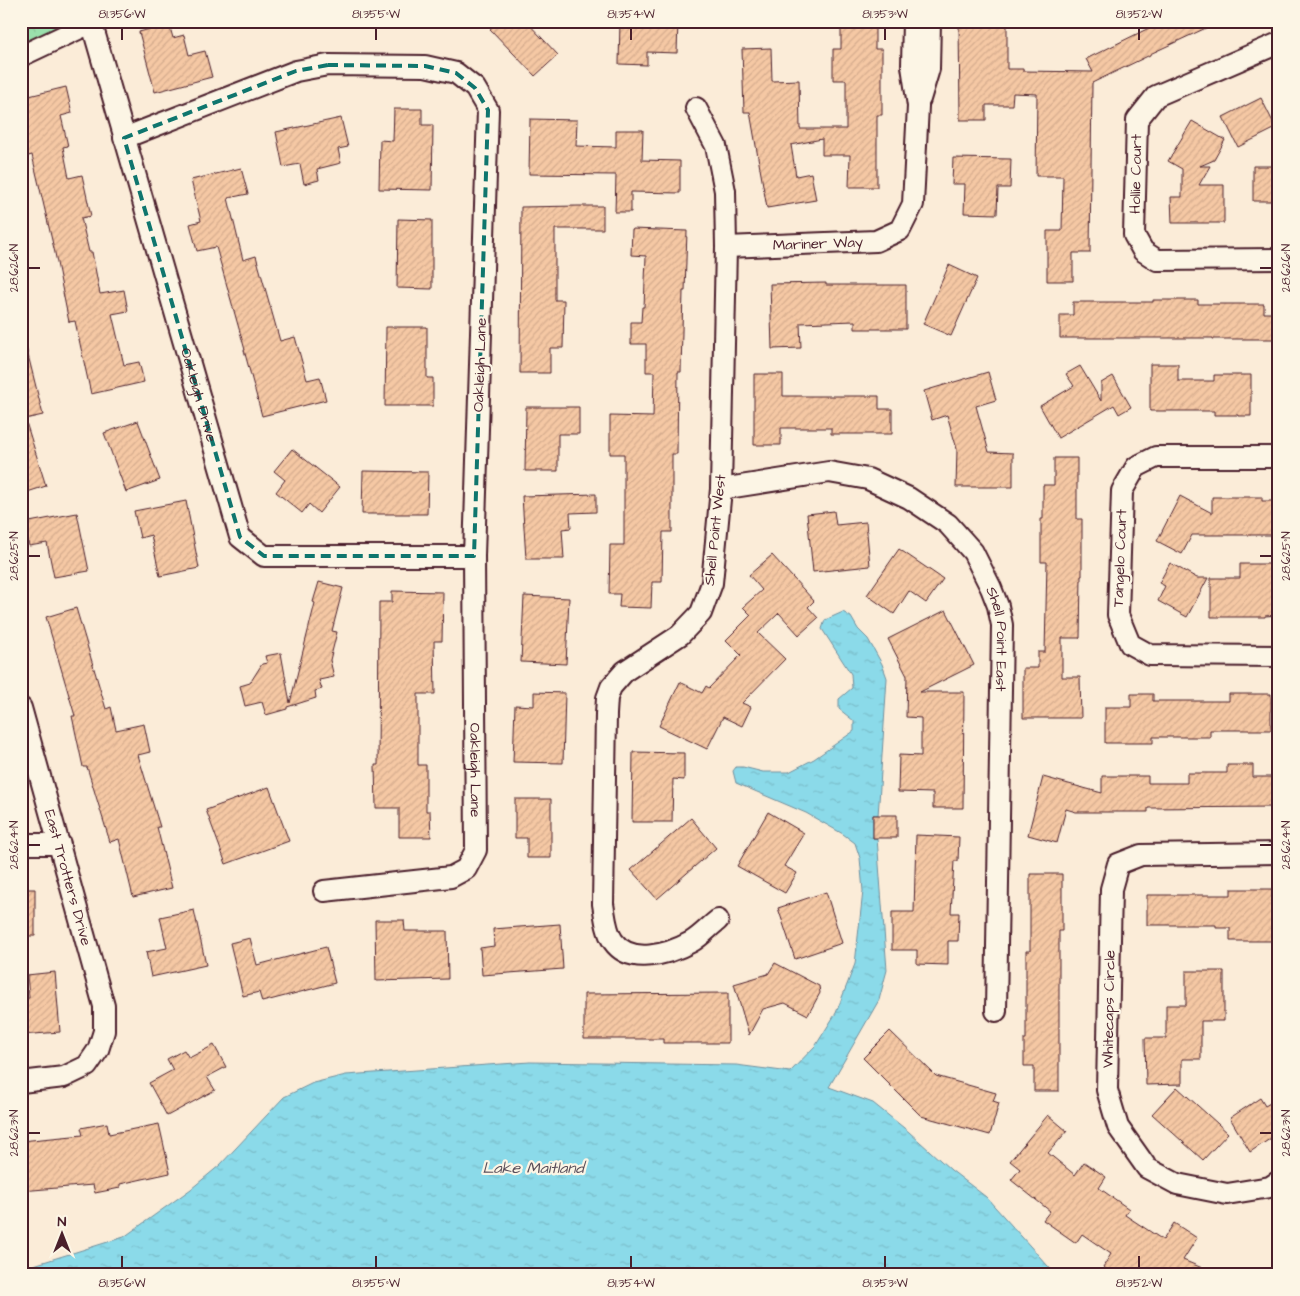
<svg xmlns="http://www.w3.org/2000/svg" width="1300" height="1296" viewBox="0 0 1300 1296" font-family="'Architects Daughter',sans-serif">
  <style>
    .park { fill: url(#park-crowns); stroke: #72806c }
    .water { fill: url(#water-ripples); stroke: #718f9d }
    .building { fill: url(#building-hatch); stroke: #4a1f2b }
    .lines { fill: none; stroke-linecap: round; stroke-linejoin: round }
    .minor-casing { stroke: #4a1f2b; stroke-width: 24 }
    .minor { stroke: #fcf5e5; stroke-width: 20 }
    .marked { fill: none; stroke: #0f766e; stroke-width: 4; stroke-dasharray: 10 6; stroke-linejoin: round }
    .ticks { fill: none; stroke: #4a1f2b; stroke-width: 2 }
    .labels { text-anchor: middle; dominant-baseline: central; stroke-width: 4.5; stroke-linejoin: round; paint-order: stroke }
    .street-label { font-size: 15px; fill: #4a1f2b; stroke: #fcf5e5 }
    .water-label { font-size: 16px; font-style: italic; fill: #5a4e5a; stroke: #fcf5e5 }
    .neatline { fill: none; stroke: #4a1f2b; stroke-width: 2 }
    .ticks-label { font-size: 12px; text-anchor: middle; fill: #4a1f2b }
  </style>
  <defs>
    <pattern id="park-crowns" width="20" height="18" patternUnits="userSpaceOnUse" patternTransform="scale(1.25)"><rect width="20" height="18" fill="#9ae0ac"/><path d="M2 6a3 3 0 1 1 6 0M12 15a3 3 0 1 1 6 0" fill="none" stroke="#86c094"/></pattern>
    <pattern id="water-ripples" width="26" height="14" patternUnits="userSpaceOnUse" patternTransform="scale(1.25)"><rect width="26" height="14" fill="#8bdae9"/><path d="M2 4q2-2 4 0t4 0M15 11q2-2 4 0t4 0" fill="none" stroke="#79bbc8"/></pattern>
    <pattern id="building-hatch" width="6" height="6" patternUnits="userSpaceOnUse" patternTransform="scale(1.25)"><rect width="6" height="6" fill="#f5c8a4"/><path d="M-1 1l2-2M0 6l6-6M5 7l2-2" fill="none" stroke="#d4ab8d"/></pattern>
  </defs>
  <rect width="100%" height="100%" fill="#fbecd8"/>
  <filter id="ink" filterUnits="userSpaceOnUse"><feTurbulence type="fractalNoise" baseFrequency=".02" numOctaves="2"/><feDisplacementMap in="SourceGraphic" scale="10" xChannelSelector="R" yChannelSelector="G"/><feConvolveMatrix kernelMatrix="1 2 1 2 8 2 1 2 1" color-interpolation-filters="sRGB"/></filter>
  <g filter="url(#ink)">
    <path class="park" d="M21,21H91L21,56Z"/>
    <path class="water" d="M843,612L851,617L858,629L868,639L882,664L887,678L879,802L878,815H873V838H877L887,970L879,1000L829,1087L873,1103L909,1132L951,1170L986,1197L1056,1275H21V1269L124,1237L191,1189L220,1165L284,1097L313,1083L346,1075L530,1062L736,1065L790,1072L816,1045L836,1013L855,964L863,891L860,858L855,843L843,834L806,813L736,783L733,771L736,767H743L763,772H789L814,759L854,731V721L839,709V699L852,688L851,674L822,629L825,620Z"/>
    <path class="building" d="M499,21H526L558,55L535,76L490,29Z
      M620,21H678L677,53L647,52V65L619,64Z
      M841,21H875V49H882V115H877V187H849L850,155H822V139L791,145L796,176L811,173L816,200L767,208L750,112H744L742,49L771,48L772,81L799,80L800,129H846V80H833V49H841Z
      M959,21H1007V69H1023V71L1093,72L1086,59L1153,26L1151,21H1221L1150,54V55L1092,83L1090,253H1073V281H1047V231H1062L1063,176H1036L1037,94L1013,93L1012,105H986V120H960Z
      M169,24L173,38L184,35L189,55L205,51L212,77L155,92L139,32Z
      M66,87L72,113L61,116L68,146L63,147L69,178L82,175L91,216L81,218L89,252H92L100,294L124,290L128,311L112,314L124,365L139,362L144,382L91,394L75,321L69,322L55,253L32,155L21,158V130L27,128L21,108V98Z
      M1261,98L1276,128L1238,147L1223,117Z
      M394,109H422V125H433L432,190L379,189L380,140L393,141Z
      M341,118L348,147L338,149L341,163L317,169L319,180L304,184L300,164L283,167L276,132Z
      M530,119L577,120L576,146L616,147V130H643L642,160L680,161V193L631,192V212H615L616,175L529,174Z
      M1192,121L1225,140L1214,160L1200,166H1210L1199,185H1224V223H1172L1171,197H1182V169L1168,161Z
      M953,158L1011,159L1010,188H998L997,214L964,213L965,184H952Z
      M1253,166H1279V201H1253Z
      M241,168L248,194L228,198L243,260L256,256L280,341L295,337L307,380L320,377L326,400L262,416L244,350H245L216,247L197,251L190,224L201,221L191,180Z
      M578,206H603V229H555V300H564L563,348H550V373H520L521,207Z
      M398,219L432,220V289L397,288Z
      M632,229L687,231L685,291H683L681,372H678L677,454H672V532H663L662,582H652L651,608L619,607L620,594H609L610,545H624V454H610V416L653,417L654,372H646V344H631V322H641L642,307H644L646,256L631,255Z
      M949,265L977,278L951,336L923,324Z
      M826,283V285H906V329H855V321L800,323L801,348L772,349L770,284Z
      M1153,300H1198V304H1264V313H1279V339H1213V338H1060V315H1073V302H1153Z
      M386,327H427V378H433V406H385Z
      M26,347L43,415L25,419L46,486L21,494V348Z
      M1150,364H1178V381H1214V375H1251V416H1238V415H1214V411H1150Z
      M1080,366L1101,401V383L1113,376L1131,407L1119,414L1114,405L1058,438L1040,406L1074,386L1066,374Z
      M988,372L996,400L976,406L989,452L1013,453V487H956L957,449L947,415L932,420L924,391Z
      M754,374H783V396H879V409H892V434H831V428H781V445H754Z
      M526,407H579V434H558V471H525Z
      M138,421L160,480L126,492L104,433Z
      M292,449L340,487L319,513L309,504L302,513L276,492L285,480L274,471Z
      M1054,458H1077V519H1082V576H1081L1080,638H1062V677H1080L1081,718H1023V668H1038V652H1045L1047,562H1041V519H1043V485H1054Z
      M363,471L428,472L427,514H362Z
      M596,494V512L570,513L571,528L562,529L564,559H526L522,496Z
      M1180,496L1212,513V497H1262V501H1279V535H1192L1182,554L1157,541Z
      M186,501L199,568L160,576L151,535L140,538L134,511Z
      M834,511L836,525L866,522L870,566L813,572L807,514Z
      M77,513L89,571L54,577L47,543L29,546L24,523Z
      M899,549L943,579L926,603L909,591L894,614L867,595Z
      M772,555L814,601L808,607L818,618L799,635L779,613L758,633L785,659L742,703L751,707L742,726L723,717L707,749L659,726L680,682L702,693L706,686L709,688L741,655L726,640L751,615L743,607L762,590L749,575Z
      M1170,563L1197,578H1208L1187,617L1158,601L1165,586L1159,583Z
      M1240,564H1279V615L1265,616V617H1211V578H1240Z
      M319,582L343,588L332,631L337,632L330,660L334,677L319,680L322,689L315,691L316,698L287,707V709L266,715L262,702L245,706L240,686L250,683L262,664L267,663L265,656L281,653L290,703L315,603L313,602Z
      M392,591L443,592L442,641H434L435,694H418V765H426V811H430L431,837H399V808H376L375,765H378L379,602H392Z
      M524,596L569,598L566,664L521,662Z
      M76,608L106,709L111,707L116,730L144,724L150,752L138,755L160,827H157L172,888L133,897L119,839L110,842L87,767H83L72,716H75L46,617Z
      M946,610L974,665L920,692H964L963,808H933V793L898,792L899,755L921,756V718L906,717L907,676L888,639Z
      M534,692L565,693L563,763L513,762L515,705L534,706Z
      M1131,694H1153V701H1229V694H1271V730H1210V737H1153V743H1105V707H1131Z
      M633,752L684,753V780L673,779L672,822H632Z
      M1227,765H1253V777H1277V807L1148,808V812H1076L1066,809L1057,843L1028,835L1043,777L1102,793V776H1148V783H1187V773H1227Z
      M269,787L289,841L226,864L206,810Z
      M515,799H551V858H527V838H515Z
      M768,812L804,833L784,866L797,873L785,893L737,866Z
      M873,815H897V838H873Z
      M691,818L716,848L657,899L631,870Z
      M916,835L959,837L958,861H954L951,913H959L958,941H948V965L917,964V950H892V912H914Z
      M1030,874H1062V931H1059V1091H1034V1066H1024V1039H1026V951H1030Z
      M21,889H35V936H21Z
      M1231,889H1272V941H1230V928H1216V925H1147V895H1231Z
      M826,892L842,943L795,959L778,908Z
      M194,910L206,965L151,977L146,952L167,948L160,917Z
      M375,920H404L405,931H447L448,979L376,981Z
      M560,924L563,969L482,975L480,948L494,946L493,929Z
      M250,938L257,965L326,947L335,983L262,1002L259,992L243,996L230,943Z
      M775,963L819,986L820,993L808,1015L785,1003L763,1009L749,1035L734,984L768,974Z
      M1186,971H1224V1021H1201V1059H1182V1084L1146,1085L1145,1038H1166V1005H1186Z
      M55,972L60,1032L21,1035V999L29,998L27,975Z
      M728,993V1043H663V1039H584V994Z
      M890,1031L936,1076L996,1093L993,1101L999,1103L990,1135L921,1116L863,1058Z
      M214,1045L226,1067L207,1077L215,1090L167,1116L149,1083L173,1070L167,1059L184,1050L189,1058Z
      M1177,1087L1228,1133L1203,1160L1152,1114Z
      M1260,1098L1265,1106L1279,1098V1133L1250,1152L1230,1118Z
      M1048,1115L1067,1131L1048,1153L1075,1175L1084,1162L1106,1177L1099,1188L1129,1209L1125,1215L1163,1240L1174,1223L1197,1238L1183,1260L1219,1275H1116L1103,1267L1111,1254L1082,1234L1076,1243L1043,1220L1050,1211L1011,1180L1020,1169L1010,1161Z
      M107,1123L109,1134L159,1124L170,1173L120,1184V1188L95,1193L93,1185L21,1191V1141L83,1135L81,1128Z"/>
    <g class="lines">
      <g class="minor-casing">
        <g id="minor">
          <path id="s1" d="M91,21L240,537L264,556H474"/>
          <path d="M1279,43L1156,96L1137,120L1134,235L1143,251L1157,260L1279,259"/>
          <path d="M21,56L91,23"/>
          <path d="M920,99L929,69L930,21"/>
          <path d="M696,108L716,146L725,191L726,247L721,489L712,583L701,613L680,635L625,671L611,687L607,698L606,714L603,904C605,915 606,931 613,941C630,966 669,954 691,942C700,937 709,927 718,920"/>
          <path id="s2" d="M124,138L296,71L328,65L425,66L456,73L475,88L488,110L474,556L476,850L466,869L451,877L324,891"/>
          <path id="s3" d="M726,247L876,241L900,230L913,204L918,106L912,66L913,21"/>
          <path d="M1279,457H1156L1136,467L1122,491L1118,615L1130,644L1150,655L1279,656"/>
          <path id="s4" d="M721,489L829,472L868,479L909,498L948,524L973,552L991,588L998,606L1002,625L996,1011"/>
          <path id="s5" d="M21,708L104,1006V1031L98,1050L87,1066L64,1077L21,1082"/>
          <path d="M21,844H60"/>
          <path d="M1279,853L1141,855L1118,864L1111,889L1107,1090L1118,1127L1147,1168L1177,1184L1227,1194L1270,1187L1279,1181"/>
        </g>
      </g>
      <use href="#minor" class="minor"/>
    </g>
  </g>
  <path class="marked" d="M328,65L425,66L456,73L475,88L488,110L474,556H264L240,537L124,138L296,71Z"/>
  <path class="ticks" d="M122,28V40M376,28V40M631,28V40M885,28V40M1139,28V40M28,268H40M1260,268H1272M28,556H40M1260,556H1272M28,845H40M1260,845H1272M28,1133H40M1260,1133H1272M122,1256V1268M376,1256V1268M631,1256V1268M885,1256V1268M1139,1256V1268"/>
  <g class="labels">
    <g class="street-label">
      <text transform="translate(1136 174) rotate(-89)">Hollie Court</text>
      <text stroke="none"><textPath href="#s3" startOffset="92">Mariner Way</textPath></text>
      <text transform="translate(480 365) rotate(-88)">Oakleigh Lane</text>
      <text stroke="none"><textPath href="#s1" startOffset="389">Oakleigh Drive</textPath></text>
      <text transform="translate(715 530) rotate(-84)">Shell Point West</text>
      <text transform="translate(1120 558) rotate(-88)">Tangelo Court</text>
      <text stroke="none"><textPath href="#s4" startOffset="371">Shell Point East</textPath></text>
      <text stroke="none"><textPath href="#s2" startOffset="1056">Oakleigh Lane</textPath></text>
      <text stroke="none"><textPath href="#s5" startOffset="176">East Trotters Drive</textPath></text>
      <text transform="translate(1109 1009) rotate(-89)">Whitecaps Circle</text>
    </g>
    <g class="water-label">
      <text x="533" y="1168">Lake Maitland</text>
    </g>
  </g>
  <rect width="1300" height="1296" fill="none" stroke="#fcf5e5" stroke-width="55"/>
  <g transform="translate(62 1234)" stroke="#fcf5e5" stroke-width="4" paint-order="stroke">
  <path d="M0-4L9 19L0 12L-9 19Z" fill="#4a1f2b"/>
  <text y="-8" font-size="14" font-weight="bold" text-anchor="middle" fill="#4a1f2b">N</text>
  </g>
  <rect x="28" y="28" width="1244" height="1240" class="neatline"/>
  <g class="ticks-label">
    <text x="122" y="18">81.356°W</text>
    <text x="376" y="18">81.355°W</text>
    <text x="631" y="18">81.354°W</text>
    <text x="885" y="18">81.353°W</text>
    <text x="1139" y="18">81.352°W</text>
    <text transform="translate(14 268) rotate(-90)" y="4">28.626°N</text>
    <text transform="translate(1286 268) rotate(-90)" y="4">28.626°N</text>
    <text transform="translate(14 556) rotate(-90)" y="4">28.625°N</text>
    <text transform="translate(1286 556) rotate(-90)" y="4">28.625°N</text>
    <text transform="translate(14 845) rotate(-90)" y="4">28.624°N</text>
    <text transform="translate(1286 845) rotate(-90)" y="4">28.624°N</text>
    <text transform="translate(14 1133) rotate(-90)" y="4">28.623°N</text>
    <text transform="translate(1286 1133) rotate(-90)" y="4">28.623°N</text>
    <text x="122" y="1287">81.356°W</text>
    <text x="376" y="1287">81.355°W</text>
    <text x="631" y="1287">81.354°W</text>
    <text x="885" y="1287">81.353°W</text>
    <text x="1139" y="1287">81.352°W</text>
  </g>
</svg>
